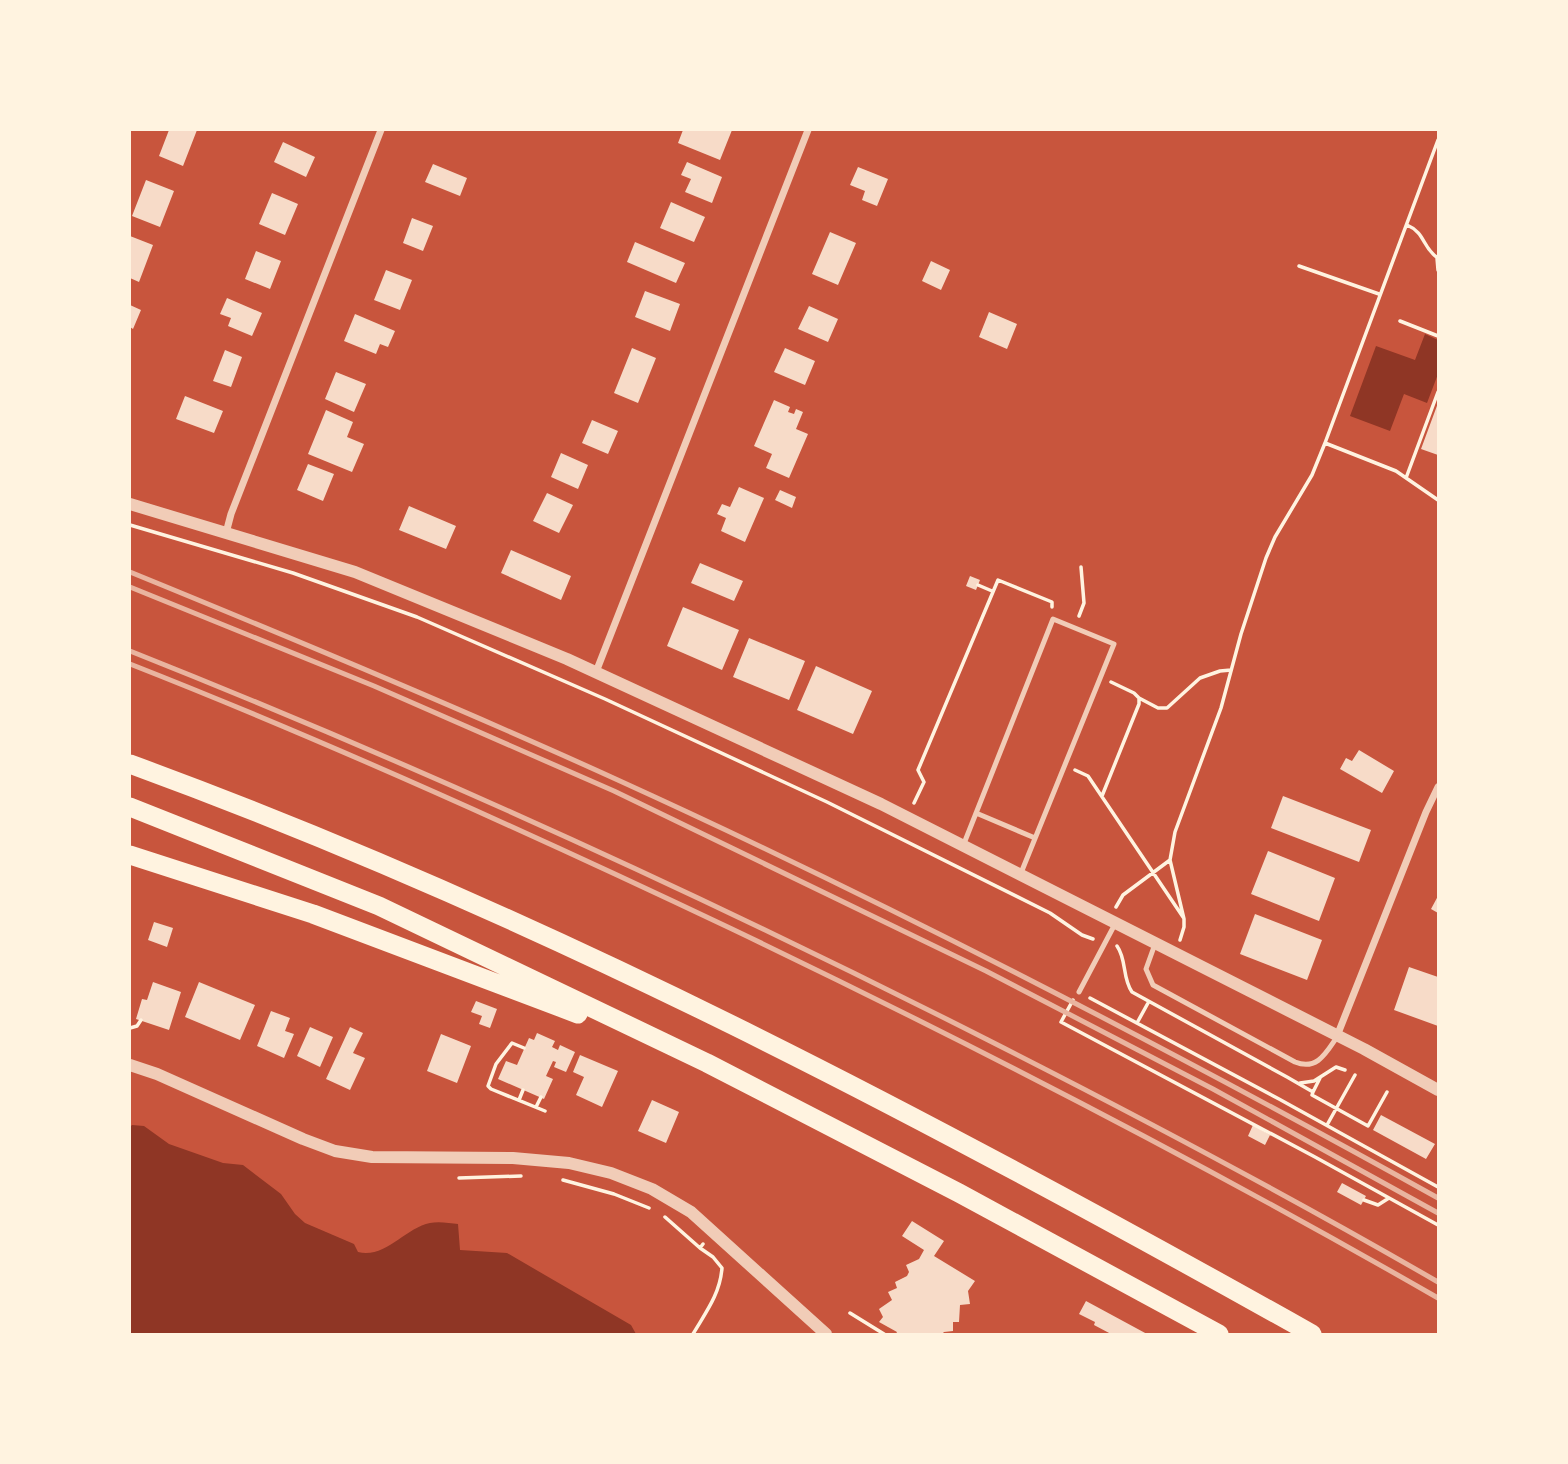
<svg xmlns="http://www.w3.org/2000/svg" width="1568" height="1464" viewBox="0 0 1568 1464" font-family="'Fira Sans',sans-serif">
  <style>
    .water { fill: #8f3625 }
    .building { fill: #f7dbc8 }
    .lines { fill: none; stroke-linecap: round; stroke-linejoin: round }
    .path { stroke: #fff3e0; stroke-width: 3.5 }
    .service { stroke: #f1ccb7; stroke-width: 5 }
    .minor { stroke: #f1ccb7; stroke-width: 7 }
    .tertiary { stroke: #f1ccb7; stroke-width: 12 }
    .motorway { stroke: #fff3e0; stroke-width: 19 }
    .rail { stroke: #e9b49f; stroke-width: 5 }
  </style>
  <rect width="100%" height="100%" fill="#c8553d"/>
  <path class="water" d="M1425,334L1438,340V374L1427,403L1404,394L1390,431L1350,416L1376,346L1415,360Z
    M132,1125L144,1126L169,1144L223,1163L243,1165L281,1194L295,1214L305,1223L354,1244L358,1252C385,1259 405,1228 430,1223C438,1221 450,1223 458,1224L460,1250L507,1253L631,1325L636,1334H130V1127Z"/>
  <path class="building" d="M169,130H197L183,166L159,156Z
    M683,130H732L720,160L678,143Z
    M283,142L315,157L306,177L274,162Z
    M687,162L722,177L712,203L685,192L691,179L681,175Z
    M433,164L467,178L460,196L425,182Z
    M858,167L888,179L877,206L862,200L865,191L850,185Z
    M146,180L174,191L160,227L132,216Z
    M272,193L298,204L285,235L259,224Z
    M671,202L705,217L694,242L660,228Z
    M412,218L433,226L423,251L403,243Z
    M830,232L856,243L838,285L812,274Z
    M130,236L153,245L139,282L130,278Z
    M635,242L685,263L676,283L627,262Z
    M256,251L281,261L270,289L245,279Z
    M931,261L950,270L941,290L922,281Z
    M386,270L412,280L400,310L374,300Z
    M645,291L680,304L670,331L635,317Z
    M227,298L262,313L252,336L228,326L231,318L220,314Z
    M130,305L141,310L133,329L130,327Z
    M809,306L838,319L828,342L798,329Z
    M989,312L1017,324L1007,349L979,337Z
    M355,314L395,331L388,347L380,344L376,354L344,341Z
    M632,348L656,358L638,403L614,393Z
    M785,348L815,361L805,385L774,372Z
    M225,350L242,357L231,387L213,381Z
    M336,372L366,384L354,412L325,399Z
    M185,396L223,411L214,433L176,419Z
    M774,400L790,407L788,412L794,414L796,409L803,412L796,429L808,434L789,478L766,468L772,454L754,446Z
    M1438,403V455L1421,449Z
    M326,410L353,422L347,437L364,444L352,472L308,454Z
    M592,420L618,431L608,454L582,443Z
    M561,453L588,465L578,489L551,477Z
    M308,464L334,474L323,501L297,490Z
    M739,487L764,498L745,542L721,531L726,518L717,514L722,504L730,507Z
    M780,490L796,497L792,508L775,500Z
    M547,493L573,505L559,533L533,521Z
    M409,506L456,526L446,549L399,530Z
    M511,550L571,576L561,600L501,573Z
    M700,563L743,581L734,601L691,583Z
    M970,576L980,580L976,590L966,586Z
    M683,607L739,630L722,670L667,646Z
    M749,638L805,661L789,700L733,677Z
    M816,666L872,691L853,734L797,710Z
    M1359,750L1394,771L1382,793L1340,769L1346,758L1352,761Z
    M1283,796L1371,830L1359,862L1271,828Z
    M1268,851L1335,878L1319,921L1251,894Z
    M1438,896V913L1431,909Z
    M1255,914L1322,940L1307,980L1240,954Z
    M154,922L173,928L167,947L148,940Z
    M1409,967L1438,977V1026L1394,1010Z
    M153,982L181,992L169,1030L136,1019L142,999L147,1000Z
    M199,982L255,1005L240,1040L185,1017Z
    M476,1001L497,1009L490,1028L479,1024L482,1016L471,1012Z
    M271,1011L290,1018L285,1031L294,1034L284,1058L257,1046Z
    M310,1027L333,1037L320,1067L297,1056Z
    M350,1027L363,1033L353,1053L365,1058L350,1090L326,1079Z
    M537,1033L555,1041L552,1047L558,1050L560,1045L575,1052L566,1072L554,1067L556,1062L553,1061L546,1076L553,1079L544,1099L498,1079L506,1061L517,1065L529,1038L534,1040Z
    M441,1034L471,1046L457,1083L427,1071Z
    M580,1055L618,1071L602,1107L576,1095L584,1077L573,1072Z
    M652,1100L679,1112L666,1143L638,1131Z
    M1381,1115L1435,1144L1426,1159L1373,1130Z
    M1253,1125L1270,1135L1265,1145L1248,1136Z
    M1342,1183L1366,1196L1361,1205L1337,1192Z
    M912,1221L944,1241L934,1256L975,1281L968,1291L970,1304L960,1305L959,1322H953V1331L944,1332L942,1334H896L897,1332L879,1322L883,1317L879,1309L892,1300L888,1292L897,1288L895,1282L907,1276L909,1272L906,1265L919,1259L924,1250L902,1236Z
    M1086,1301L1147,1334H1111L1094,1325L1095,1322L1079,1314Z"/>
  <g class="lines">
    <path class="path" d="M1438,140L1325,443L1396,471L1438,500
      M1407,225C1426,233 1422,248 1438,258
      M1437,258L1438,270
      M1299,266L1379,294
      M1400,321L1438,336
      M1406,478L1438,392
      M130,525L293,573L417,617L605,699L827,802L1050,913L1082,935L1093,939
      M978,585L992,591
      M1079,616L1084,603L1081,567
      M1139,698L1158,708H1167L1200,678L1220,671L1231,670
      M1075,770L1088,776L1183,917
      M1102,796L1139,704V698L1134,693L1111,682
      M914,803L924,782L918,770L998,580L1052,602V607
      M1116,907L1123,895L1170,860
      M1180,940L1184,927V919L1170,860L1175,832L1221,708L1241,634L1266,558L1275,537L1312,475L1325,443
      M1117,946C1127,960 1122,978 1132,992L1287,1077L1313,1092L1312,1095L1368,1126L1387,1092
      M1090,998L1279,1099L1438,1187
      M1073,1000L1061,1022L1315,1157L1438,1225
      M1137,1023L1148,1003
      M130,1028L137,1026L141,1020
      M524,1048L512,1043L496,1064L488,1086L491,1089L545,1111
      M1300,1083L1314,1081L1336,1067L1345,1070
      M1313,1092L1320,1078
      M519,1100L523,1090
      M536,1107L541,1097
      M1327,1125L1355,1075
      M459,1178L521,1176
      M563,1180L614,1194L649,1208
      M1364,1200L1378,1205L1389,1198
      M665,1217L700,1248L703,1244
      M850,1313L884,1334
      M693,1334C706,1312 720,1294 722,1268L713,1257L700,1248"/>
    <path class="service" d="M976,813L1035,838
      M963,846L1053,619L1114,644L1021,873
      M1155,944L1146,969L1153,985L1295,1062C1317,1071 1326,1053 1337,1037
      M1079,992L1115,924"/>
    <path class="minor" d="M226,533L231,514L381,130
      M596,672L808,130
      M1337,1036L1426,812L1438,787"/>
    <path class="tertiary" d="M130,504L355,572L567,659L881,804L1364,1049L1438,1090
      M130,1065L157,1074L303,1139L335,1151L372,1157L513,1158L569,1163L611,1173L652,1189L691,1212L826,1334"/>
    <path class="motorway" d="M130,764C543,915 929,1119 1312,1334
      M130,807L379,906L707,1063L959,1193L1219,1334
      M130,855L313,914L578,1014"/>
    <path class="rail" d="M130,572C294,639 458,707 620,781C899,908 1171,1050 1438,1198
      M130,587L374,686L614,791L986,971L1213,1089L1438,1213
      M130,651C422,767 708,898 988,1040C1140,1117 1291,1197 1438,1282
      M130,664C334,744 534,835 732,929C972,1044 1208,1166 1438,1298"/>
  </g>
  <rect width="1568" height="1464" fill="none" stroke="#fff3e0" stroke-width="262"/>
</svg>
